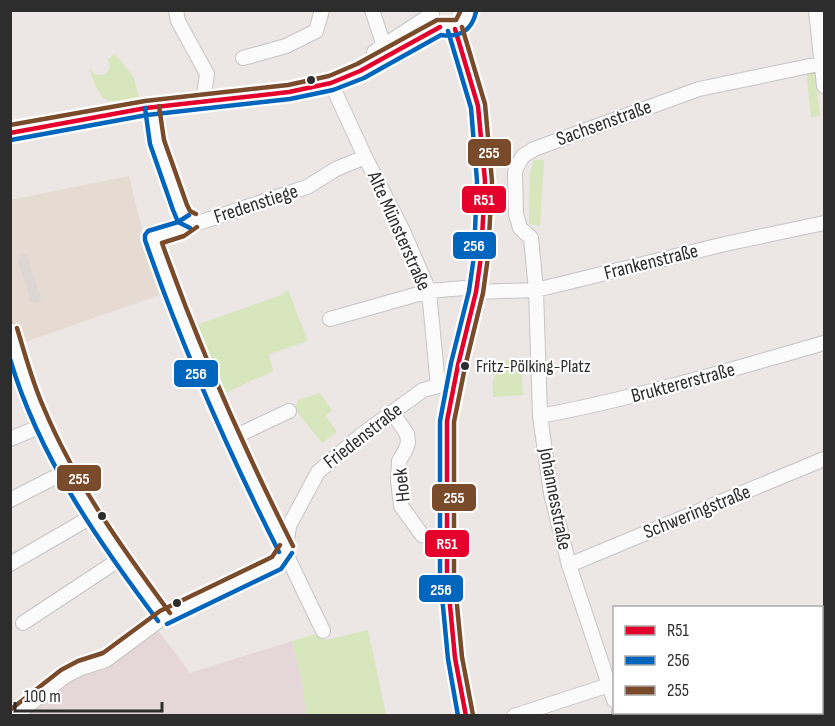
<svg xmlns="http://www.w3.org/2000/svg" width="835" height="726" viewBox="0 0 835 726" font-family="'Sofia Sans Condensed',sans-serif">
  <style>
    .education { fill: #e6dbd2 }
    .medical { fill: #e5d7d9 }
    .green { fill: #d7e6bc }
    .plaza { fill: #dcd6d4 }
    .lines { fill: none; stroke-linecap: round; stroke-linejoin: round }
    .minor-casing { stroke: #c6c4c5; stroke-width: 16 }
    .minor { stroke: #fcfbfb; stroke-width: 14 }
    .bus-1-casing { stroke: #fff; stroke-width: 9 }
    .bus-2-casing { stroke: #fff; stroke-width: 9 }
    .bus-3-casing { stroke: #fff; stroke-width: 9 }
    .bus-1 { stroke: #e4002b; stroke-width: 4.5 }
    .bus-2 { stroke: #0065bd; stroke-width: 4.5 }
    .bus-3 { stroke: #7a4b2a; stroke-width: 4.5 }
    .bus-dot { fill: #2d2d2d; stroke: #fff; stroke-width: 2 }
    .labels { text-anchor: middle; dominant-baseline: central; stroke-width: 4.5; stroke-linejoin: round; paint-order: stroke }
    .bus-label { font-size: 18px; fill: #2d2d2d; stroke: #fff; text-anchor: start }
    .street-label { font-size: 20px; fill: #2d2d2d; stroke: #fff }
    .line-badge { stroke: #fff; stroke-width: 2 }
    .badge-label { font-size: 16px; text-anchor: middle; font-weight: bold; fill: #fff }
  </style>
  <rect width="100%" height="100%" fill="#ece6e4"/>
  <path class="education" d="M129,176L143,234L165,293L11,347L10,200Z"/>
  <path class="medical" d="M154,625L190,673L292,641L310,708V716H24L66,681Z"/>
  <path class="green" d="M115,54L133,76L139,97C130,98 118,102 110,101C99,99 92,78 90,69L96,75L106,74L110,68L108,59Z
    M806,70L814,72L815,74L820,116L811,117Z
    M534,160H544L540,226L529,224L530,171Z
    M288,290L308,341L269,354L273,371L219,396L191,327L281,295Z
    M507,360H521L523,395L493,397C492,377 493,374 507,360Z
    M320,393L332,410L326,416L337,432L322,443L295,409L298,400Z
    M368,630L386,715H306L302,681L292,641L320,633L326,640Z"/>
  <path class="plaza" d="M22,253L27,255L41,299L38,303L29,301V294L18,261Z"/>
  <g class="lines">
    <g class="minor-casing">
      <path id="minor" d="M176,10L178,21L207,74L203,102
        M372,10L384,46
        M816,10L824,86
        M447,29C460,29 468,24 469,10
        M455,29L478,106L483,145L485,181L481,257L476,292L458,365L447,421V574L455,658L466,716
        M374,52L432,14
        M243,58L286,46L316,31L322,10
        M331,83L365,157L403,231L429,291L438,386
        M152,107L157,142L184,217L188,220L198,223L307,187L336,169L365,157
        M10,133L146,108L289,92L331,83L360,71L440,27
        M193,221L181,229L152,238C189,345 234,449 286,549
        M330,319L429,291L464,288L476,292L536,290L725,244L824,223
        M10,330C37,440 97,529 164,617
        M392,412L407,434L408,443L405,451L399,461L398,481L401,506L422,535L446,542
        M540,416C636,398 730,370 824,343
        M232,438L289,411
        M10,439L44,425
        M10,500L65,472
        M10,564L91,517
        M569,565L824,459
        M822,620L824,619
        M23,623L120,559
        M323,631L289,560L286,549L289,526L318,472L360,436L423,390L438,386L453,385
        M614,700L569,565L551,493L540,416L536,290L531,238L520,228L516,214L515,174L516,168L523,156L534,149L699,89L824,63
        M619,712L621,716
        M15,716L65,676L81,668L106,660L164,617L277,563L286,549
        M514,716L609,685"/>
    </g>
    <use href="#minor" class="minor"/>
    <g class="bus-1-casing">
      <path id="bus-1" d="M455,29L478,106L485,181L481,257L476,292L458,365L447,421V574L455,658L466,716
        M10,133L146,108L289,92L331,83L360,71L440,27"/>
    </g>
    <g class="bus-2-casing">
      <path id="bus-2" d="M448,31L471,108L477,181L474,256L469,291L451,363L440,421V575L448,659L458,716
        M145,108L150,144L173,210L178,222L190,228
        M11,140L147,115L290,99L333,90L364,78L441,35C460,38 472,30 476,12
        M189,215L178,222L148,231L145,235V240C182,347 228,451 279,552
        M10,359C39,457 98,541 158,621
        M167,624L281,569L292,553"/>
    </g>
    <g class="bus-3-casing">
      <path id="bus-3" d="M462,27L485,104L492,181L488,257L483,293L465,367L454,422V574L462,657L473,715
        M159,106L164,140L187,205L190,211L196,214
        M10,125L145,101L288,85L329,76L357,64L437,20H456L461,10
        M197,227L184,236L162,243C199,347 243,447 293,546
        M17,328C25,354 32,381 43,406C74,481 122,548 170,613
        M10,710L61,670L78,661L103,653L160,611L272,557L280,545"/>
    </g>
    <use href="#bus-1" class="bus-1"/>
    <use href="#bus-2" class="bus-2"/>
    <use href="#bus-3" class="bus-3"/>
  </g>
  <g class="bus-dot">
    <circle cx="311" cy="80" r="5"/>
    <circle cx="465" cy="366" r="5"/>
    <circle cx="102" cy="516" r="5"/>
    <circle cx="177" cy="603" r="5"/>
  </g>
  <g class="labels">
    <g class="bus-label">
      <text x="476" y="366">Fritz-Pölking-Platz</text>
    </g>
    <g class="street-label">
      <text transform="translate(604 123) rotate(-20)">Sachsenstraße</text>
      <text transform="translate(256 204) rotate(-18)">Fredenstiege</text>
      <text transform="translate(399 231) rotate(66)">Alte Münsterstraße</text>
      <text transform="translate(651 262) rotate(-14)">Frankenstraße</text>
      <text transform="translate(683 383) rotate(-15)">Bruktererstraße</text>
      <text transform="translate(363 436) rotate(-38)">Friedenstraße</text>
      <text transform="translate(402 485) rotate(-96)">Hoek</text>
      <text transform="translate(555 499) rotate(79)">Johannesstraße</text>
      <text transform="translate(697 512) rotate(-22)">Schweringstraße</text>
    </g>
  </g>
  <g class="line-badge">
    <rect x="467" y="138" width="45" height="29" rx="6" fill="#7a4b2a"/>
    <rect x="461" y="185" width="46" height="29" rx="6" fill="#e4002b"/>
    <rect x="452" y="231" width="45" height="29" rx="6" fill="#0065bd"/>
    <rect x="173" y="359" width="46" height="29" rx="6" fill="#0065bd"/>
    <rect x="56" y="464" width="46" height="28" rx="6" fill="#7a4b2a"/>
    <rect x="431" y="483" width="46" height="29" rx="6" fill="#7a4b2a"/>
    <rect x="424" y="529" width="46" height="29" rx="6" fill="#e4002b"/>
    <rect x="418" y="574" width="46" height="29" rx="6" fill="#0065bd"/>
  </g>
  <g class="badge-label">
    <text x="489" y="158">255</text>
    <text x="484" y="205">R51</text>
    <text x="474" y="251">256</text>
    <text x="196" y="379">256</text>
    <text x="79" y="484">255</text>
    <text x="454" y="503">255</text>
    <text x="447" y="549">R51</text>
    <text x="441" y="595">256</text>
  </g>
  <rect width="835" height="726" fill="none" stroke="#2d2d2d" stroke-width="24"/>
  <rect x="613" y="606" width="210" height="108" fill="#ffffff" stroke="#ababab" stroke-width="1.5"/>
  <rect x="625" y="626" width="30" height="9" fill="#e4002b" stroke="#ababab" stroke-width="1.5"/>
  <text x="667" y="636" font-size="18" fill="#2d2d2d">R51</text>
  <rect x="625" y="656" width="30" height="9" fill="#0065bd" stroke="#ababab" stroke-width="1.5"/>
  <text x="667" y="666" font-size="18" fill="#2d2d2d">256</text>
  <rect x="625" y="686" width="30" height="9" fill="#7a4b2a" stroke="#ababab" stroke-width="1.5"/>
  <text x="667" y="696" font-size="18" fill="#2d2d2d">255</text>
  <path d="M15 702v9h147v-9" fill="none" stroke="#2d2d2d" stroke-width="3"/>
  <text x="24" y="702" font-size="18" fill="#2d2d2d" stroke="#ffffff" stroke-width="4.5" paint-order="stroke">100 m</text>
</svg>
